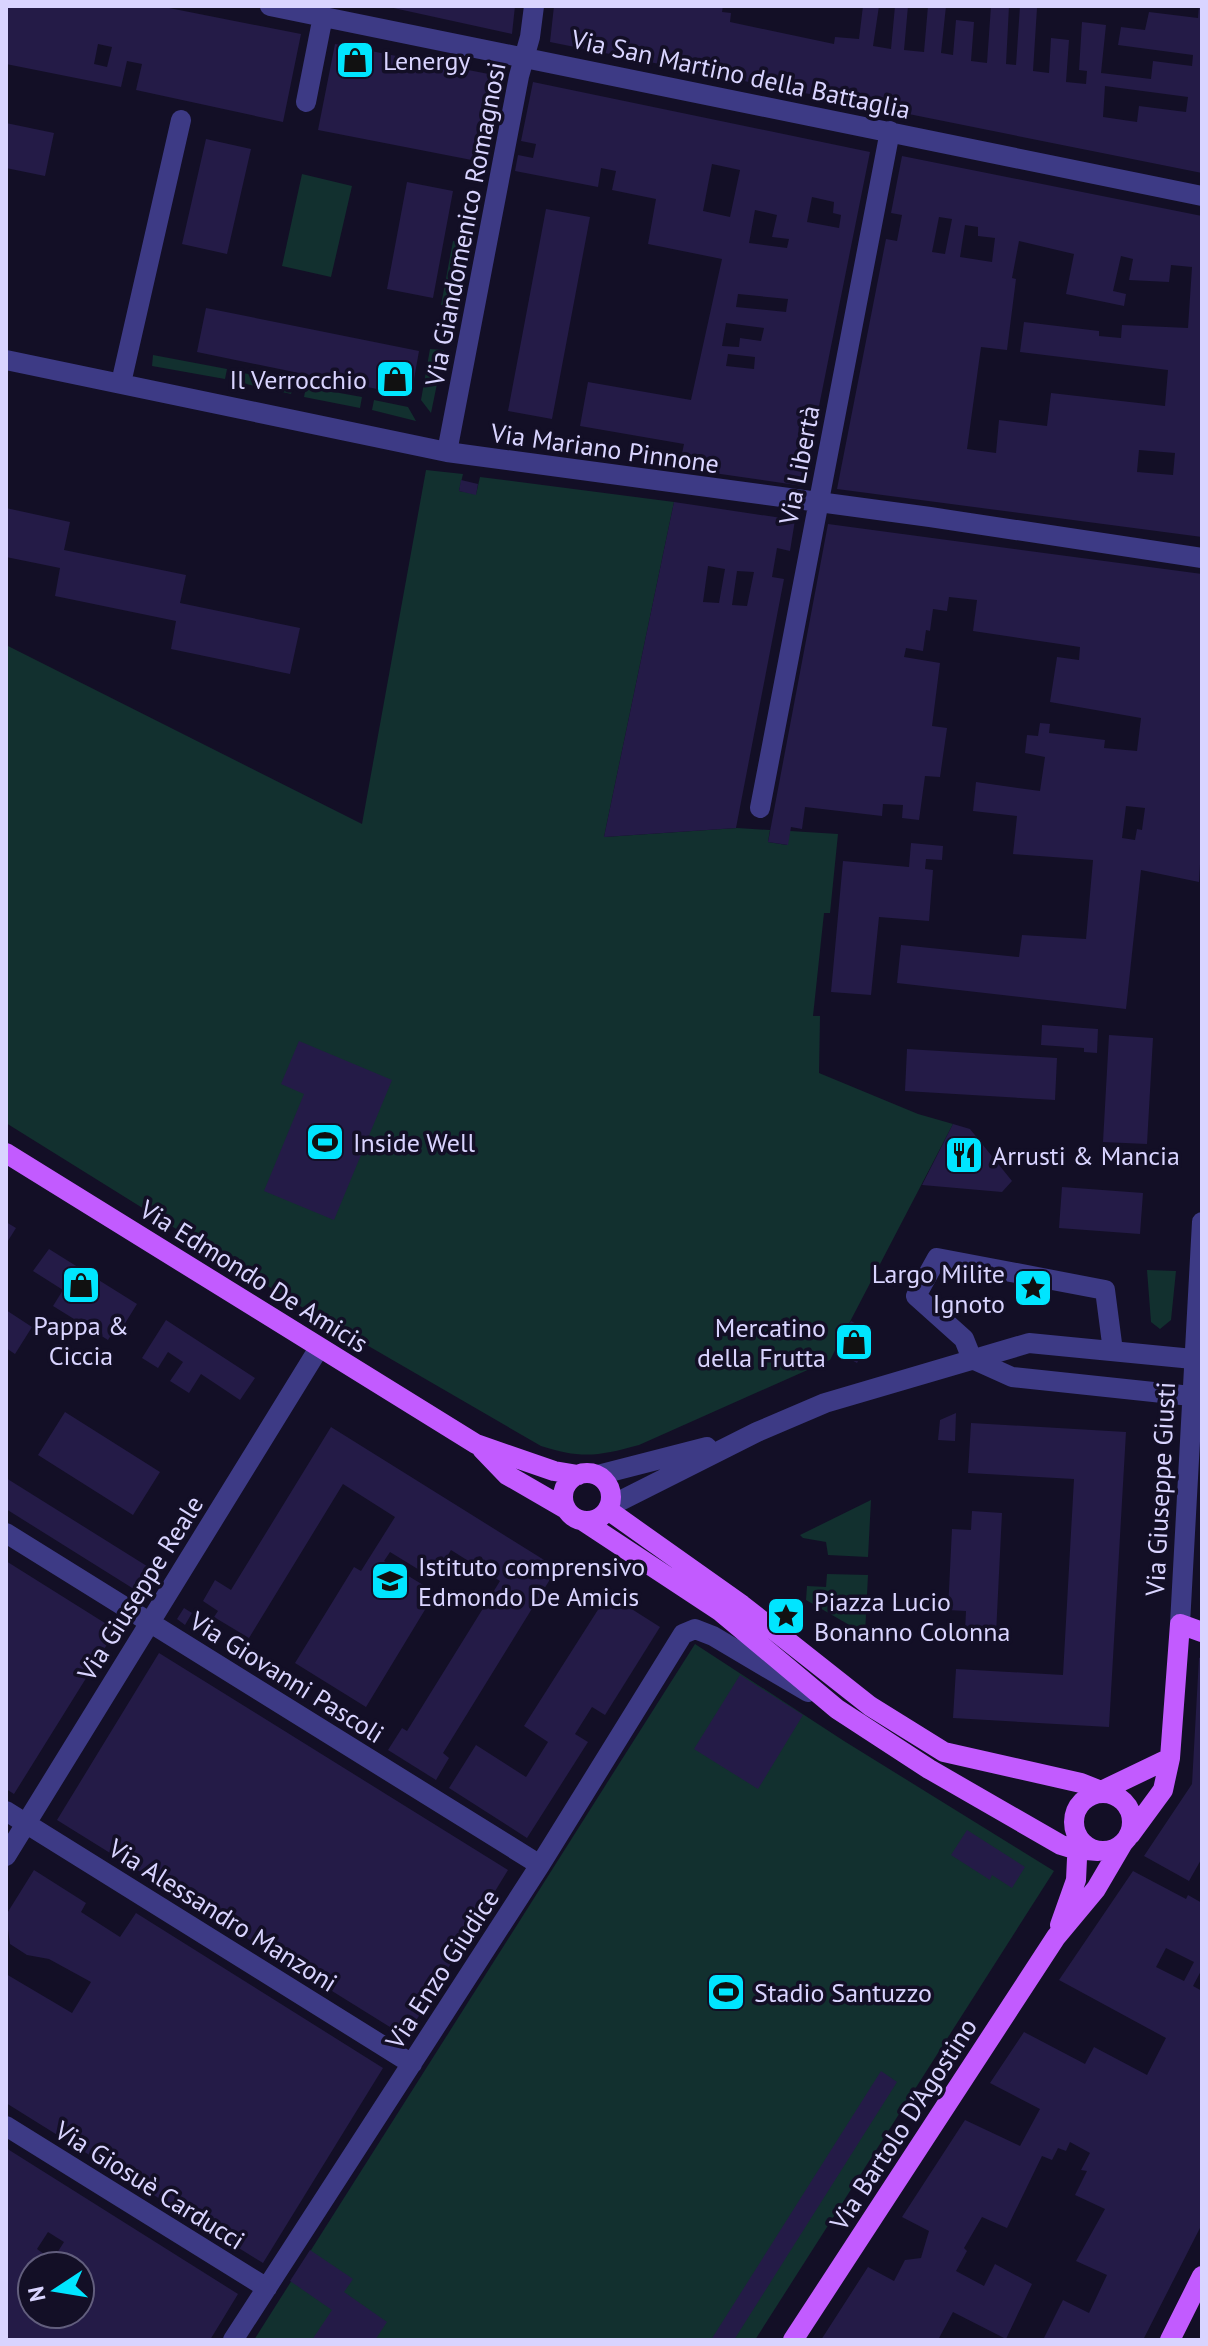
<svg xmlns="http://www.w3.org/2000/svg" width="1208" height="2346" viewBox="0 0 1208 2346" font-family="'PT Sans',sans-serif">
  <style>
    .green { fill: #12302f }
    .building { fill: #241b47; fill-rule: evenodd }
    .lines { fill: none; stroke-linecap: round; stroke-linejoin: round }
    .minor { stroke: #3d3a85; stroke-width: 20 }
    .major { stroke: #c25bff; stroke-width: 20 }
    .labels { text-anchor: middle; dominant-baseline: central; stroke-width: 7; stroke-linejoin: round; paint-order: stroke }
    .poi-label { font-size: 26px; fill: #d9d4ff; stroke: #130f26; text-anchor: start }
    .street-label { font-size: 26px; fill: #d9d4ff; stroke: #130f26 }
  </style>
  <rect width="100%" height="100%" fill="#130f26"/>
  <path class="green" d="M302,174L352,186L331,277L282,266Z
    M453,241L464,243L452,307L441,305Z
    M430,349L444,350L431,413L421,400Z
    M153,355L227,369L225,379L152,366Z
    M239,372L294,384L291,394L237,382Z
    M306,387L362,397L360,408L304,397Z
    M374,400L408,407L416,421L372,410Z
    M426,470L463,474L459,491L476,494L480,477L674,502L604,837L737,828L770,830L768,842L787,845L790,831L838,834L830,913H824L813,1016H820L819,1073L918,1114L953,1124L830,1360L639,1445C599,1456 581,1459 541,1446L308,1311L6,1123V645L362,824Z
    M1147,1270L1176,1271L1171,1320L1160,1329L1151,1322Z
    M871,1500L868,1557L828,1555L826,1542L803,1538L800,1535Z
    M827,1574L868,1575L865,1634L806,1600L807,1586L826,1587Z
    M695,1644L844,1741L1054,1871L755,2340H254Z"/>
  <path class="building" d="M6,6H159L301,34L283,122L136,90L142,64L127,61L121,87L6,64ZM98,44L112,47L107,67L94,64Z
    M390,6H515L512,34L389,7Z
    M554,6L709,8V6H723L722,12L731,13L730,22L834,44L835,37L859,39L863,6H879L873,46L891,49L895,6H908L904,50L924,52L928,6H946L941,53L953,55L956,20L974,22L971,61L987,63L991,6H1009L1006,64L1016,65L1020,6L1037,8L1033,71L1049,73L1051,38L1069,40L1066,82L1086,84L1087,71L1079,70L1082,22L1106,25L1101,73L1151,79L1153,61L1192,66L1193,55L1118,45L1121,27L1145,30L1149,12L1198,18L1199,6H1202V173L550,42ZM1105,86L1188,97L1186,112L1139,106L1137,122L1103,117Z
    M335,44L504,77L487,163L318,130Z
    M533,82L870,152L803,486L679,468L684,444L580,426L588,382L691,400L722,259L648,244L656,199L612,190L616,171L601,168L598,187L515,171L518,155L533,158L536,144L521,141ZM712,164L740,170L730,217L703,211ZM812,197L834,202L833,213L841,215L839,228L807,222ZM755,210L777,215L772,237L789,239L787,248L749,243ZM738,294L788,299L786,312L736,307ZM726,323L764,328L761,341L740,338L739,347L722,346ZM728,354L755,357L754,369L726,366Z
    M6,123L54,133L45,176L6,168Z
    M206,139L251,149L227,254L182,244Z
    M902,156L1202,216V537L837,489L886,239L897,241L902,215L891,213ZM939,217L952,219L945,254L932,252ZM965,225L978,227V236L995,238L992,262L960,257ZM1019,241L1074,254L1066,294L1124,306L1126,294L1113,291L1121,256L1133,259L1129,280L1169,282L1171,265L1192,267L1188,328L1122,325L1121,338L1099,336V331L1024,322L1020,352L1168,370L1165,406L1051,393L1047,426L999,420L996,453L967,449L981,347L1007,350L1016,279L1012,278ZM1139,450L1175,453L1173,475L1137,472Z
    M407,182L453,191L433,298L387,289Z
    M546,209L590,217L552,419L508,411Z
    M206,308L419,351L411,396L197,352Z
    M461,480L478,484L476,495L459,491Z
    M674,502L795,520L790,551L777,548L772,577L784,579L736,828L604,837ZM708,566L725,569L719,603L703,602ZM737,571L754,572L747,606L732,605Z
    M6,508L70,522L64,550L186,575L180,603L300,628L290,674L171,649L176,621L55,596L60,568L6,557Z
    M828,524L1202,574V830L1199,882L1141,870L1126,1009L897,983L901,945L1019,957L1022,935L1086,939L1093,860L1013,854L1017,816L973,811L976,782L1040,791L1045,757L1025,753L1027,735L1038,736L1040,723L1050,724L1049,733L1105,740L1104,748L1137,751L1141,718L1050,702L1057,657L1079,660L1080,647L973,631L977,600L949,597L947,611L933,609L930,631L926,630L923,651L906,648L904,657L940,663L932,726L947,728L940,777L925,776L919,820L902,818L903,805L883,804L882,816L805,807L802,829L791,827L788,845L768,842ZM1126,806L1145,808L1142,830L1137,829L1135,840L1122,838Z
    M911,843L943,846L942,860L926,859L925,869L933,870L929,921L879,917L871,995L831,992L843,861L909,867Z
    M1042,1025L1098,1029L1097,1053L1084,1052V1048L1041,1045Z
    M1109,1035L1153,1038L1147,1144L1103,1142Z
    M299,1041L392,1080L334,1220L264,1191L304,1094L281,1084Z
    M907,1049L1057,1058L1055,1100L905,1091Z
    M953,1124L970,1129L1012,1181L1002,1192L922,1185Z
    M1062,1187L1143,1193L1140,1234L1059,1228Z
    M6,1222L16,1228L6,1244Z
    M49,1249L137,1304L124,1325L119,1322L108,1340L53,1306L63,1290L33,1271Z
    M6,1310L32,1327L15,1354L6,1348Z
    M166,1320L255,1378L240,1400L201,1374L189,1393L170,1381L183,1362L168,1352L158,1368L142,1358Z
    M851,1321L873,1333L857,1363L835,1351Z
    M65,1412L160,1472L133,1515L38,1455Z
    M956,1413L955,1441L938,1440L940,1420Z
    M971,1423L1126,1432L1109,1727L953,1718L956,1669L1063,1675L1074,1479L968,1473Z
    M331,1427L557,1568L443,1753L449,1758L436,1780L388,1750L402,1728L407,1731L500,1581L451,1550L434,1579L390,1552L384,1561L428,1588L418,1603L426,1608L366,1707L295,1663L354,1567L361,1571L395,1517L343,1484L249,1638L214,1617L218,1611L203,1601L215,1580L231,1590Z
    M6,1478L150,1568L137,1591L6,1509Z
    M972,1511L1002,1513L996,1634L965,1632L966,1611L948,1610L952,1529L971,1530Z
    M6,1561L116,1630L14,1794L6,1789Z
    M608,1594L660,1627L605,1715L592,1707L575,1734L588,1742L527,1838L449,1788L476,1745L526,1777L548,1742L524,1726Z
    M184,1608L192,1613L185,1625L177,1619Z
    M159,1653L508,1870L406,2037L57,1820Z
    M1202,1657V1858L1189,1881L1144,1856L1192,1784L1199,1658Z
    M740,1675L803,1715L758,1789L694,1749Z
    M967,1830L1025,1867L1012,1888L992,1875L990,1880L951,1855Z
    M34,1870L86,1903L81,1912L120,1937L136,1913L383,2068L263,2263L6,2103V1974L72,2013L91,1982L49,1959L27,1955L10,1944L6,1915Z
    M1133,1871L1186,1899L1188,1895L1202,1903V1969L1193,1986L1202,1991V2224L1143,2340H1043L1063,2300L1089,2313L1107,2275L1076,2261L1105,2209L1075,2195L1087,2171L1081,2170L1090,2153L1070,2142L1066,2151L1058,2148L1052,2160L1042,2156L1007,2228L982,2217L964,2248L967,2251L956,2271L984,2286L995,2264L1032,2284L1006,2339L953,2312L938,2340H821L868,2267L894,2281L905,2260L921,2258L929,2231L902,2217L965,2120L1020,2146L1040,2109L990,2083L1024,2032L1085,2064L1094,2047L1147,2075L1166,2038L1059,1980ZM1166,1948L1194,1962L1184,1981L1156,1967Z
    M881,2071L897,2082L734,2340H711Z
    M6,2148L238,2294L210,2340H6ZM48,2232L64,2242L50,2264L41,2259L44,2254L37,2249ZM32,2266H80V2314H32Z
    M310,2250L353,2279L344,2292L387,2322L375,2340H312L332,2310L290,2281Z"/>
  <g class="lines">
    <path class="minor" d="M270,6L1202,196
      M306,102L323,16
      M6,360L447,452L930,517L1202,558
      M121,383L181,120
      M447,452L519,76L530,37L534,6
      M760,808L890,131
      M1113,1351L1105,1290L937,1258L916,1296L964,1339L972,1359L1012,1377L1191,1396
      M598,1475L707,1447
      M610,1506L757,1432L825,1403L1029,1343L1193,1359
      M6,1533L540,1865
      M1180,1624L1202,1222
      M6,1811L412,2064
      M6,1856L319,1348
      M6,2126L267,2288
      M233,2340L540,1865L683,1634L695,1629L713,1636L808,1692"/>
    <path class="major" d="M6,1153L476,1444L554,1471L578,1475
      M482,1449L507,1475L566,1509
      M563 1497a24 24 0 1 1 48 0a24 24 0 1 1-48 0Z
      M608,1510L742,1605L870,1706L944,1752L1081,1783L1106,1793
      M583,1521L721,1612L837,1709L929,1769L1061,1845L1074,1849L1098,1851
      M1074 1822a29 29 0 1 1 58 0a29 29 0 1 1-58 0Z
      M1095,1794L1170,1758
      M1130,1835L1163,1790L1170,1758L1180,1624L1202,1632
      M1060,1925L1076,1880L1078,1837
      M793,2340L1056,1937L1096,1889L1123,1843
      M1170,2340L1202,2276"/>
  </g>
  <defs>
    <g id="shop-square" transform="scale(2)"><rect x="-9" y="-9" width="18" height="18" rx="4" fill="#00e5ff" stroke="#130f26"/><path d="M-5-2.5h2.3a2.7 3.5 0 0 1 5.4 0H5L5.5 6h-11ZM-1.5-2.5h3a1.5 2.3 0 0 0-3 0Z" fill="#111"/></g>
    <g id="stadium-square" transform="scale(2)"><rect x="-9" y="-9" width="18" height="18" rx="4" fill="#00e5ff" stroke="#130f26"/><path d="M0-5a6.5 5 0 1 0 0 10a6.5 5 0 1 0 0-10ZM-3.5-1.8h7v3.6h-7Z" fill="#111"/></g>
    <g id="restaurant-square" transform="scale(2)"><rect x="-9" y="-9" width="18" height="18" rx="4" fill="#00e5ff" stroke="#130f26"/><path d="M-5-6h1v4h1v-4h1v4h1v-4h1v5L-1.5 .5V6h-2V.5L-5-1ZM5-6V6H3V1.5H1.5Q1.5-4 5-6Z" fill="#111"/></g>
    <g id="sight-square" transform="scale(2)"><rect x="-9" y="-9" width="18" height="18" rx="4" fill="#00e5ff" stroke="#130f26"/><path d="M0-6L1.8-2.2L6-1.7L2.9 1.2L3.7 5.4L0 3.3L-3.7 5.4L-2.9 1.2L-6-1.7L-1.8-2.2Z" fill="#111"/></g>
    <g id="school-square" transform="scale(2)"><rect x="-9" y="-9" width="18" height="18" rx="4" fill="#00e5ff" stroke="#130f26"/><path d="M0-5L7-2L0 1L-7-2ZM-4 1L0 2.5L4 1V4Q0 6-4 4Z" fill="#111"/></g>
  </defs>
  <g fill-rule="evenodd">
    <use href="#shop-square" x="355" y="60"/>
    <use href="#shop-square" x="395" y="379"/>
    <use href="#stadium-square" x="325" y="1142"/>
    <use href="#restaurant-square" x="964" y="1155"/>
    <use href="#shop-square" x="81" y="1285"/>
    <use href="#sight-square" x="1033" y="1288"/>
    <use href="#shop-square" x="854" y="1342"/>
    <use href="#school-square" x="390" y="1581"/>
    <use href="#sight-square" x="786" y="1616"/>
    <use href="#stadium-square" x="726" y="1992"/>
  </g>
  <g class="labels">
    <g class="poi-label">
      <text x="383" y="60">Lenergy</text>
      <text x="367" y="379" text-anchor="end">Il Verrocchio</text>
      <text x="353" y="1142">Inside Well</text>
      <text x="992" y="1155">Arrusti &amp; Mancia</text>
      <text x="1005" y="1273" text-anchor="end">Largo Milite<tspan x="1005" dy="30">Ignoto</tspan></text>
      <text x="81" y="1325" text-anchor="middle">Pappa &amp;<tspan x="81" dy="30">Ciccia</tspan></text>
      <text x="826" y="1327" text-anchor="end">Mercatino<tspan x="826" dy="30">della Frutta</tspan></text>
      <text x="418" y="1566">Istituto comprensivo<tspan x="418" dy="30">Edmondo De Amicis</tspan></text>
      <text x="814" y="1601">Piazza Lucio<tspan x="814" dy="30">Bonanno Colonna</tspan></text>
      <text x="754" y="1992">Stadio Santuzzo</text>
    </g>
    <g class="street-label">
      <text transform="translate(741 74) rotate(12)">Via San Martino della Battaglia</text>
      <text transform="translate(465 224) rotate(-79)">Via Giandomenico Romagnosi</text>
      <text transform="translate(605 448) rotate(8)">Via Mariano Pinnone</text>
      <text transform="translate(799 465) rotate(-79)">Via Libertà</text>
      <text transform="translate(254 1276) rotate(32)">Via Edmondo De Amicis</text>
      <text transform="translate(1160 1489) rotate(-87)">Via Giuseppe Giusti</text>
      <text transform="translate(140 1588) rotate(-58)">Via Giuseppe Reale</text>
      <text transform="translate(287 1677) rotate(32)">Via Giovanni Pascoli</text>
      <text transform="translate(223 1915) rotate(32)">Via Alessandro Manzoni</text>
      <text transform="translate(442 1969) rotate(-57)">Via Enzo Giudice</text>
      <text transform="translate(903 2124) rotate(-57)">Via Bartolo D'Agostino</text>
      <text transform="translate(150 2185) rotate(32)">Via Giosuè Carducci</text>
    </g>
  </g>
  <rect width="1208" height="2346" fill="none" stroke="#d9d4ff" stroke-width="16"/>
  <g transform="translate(56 2290) rotate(258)"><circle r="38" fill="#130f26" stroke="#625e7d" stroke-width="2"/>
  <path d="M0-6L14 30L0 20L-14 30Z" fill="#00e5ff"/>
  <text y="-12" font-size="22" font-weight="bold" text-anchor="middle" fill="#d9d4ff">N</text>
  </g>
</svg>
